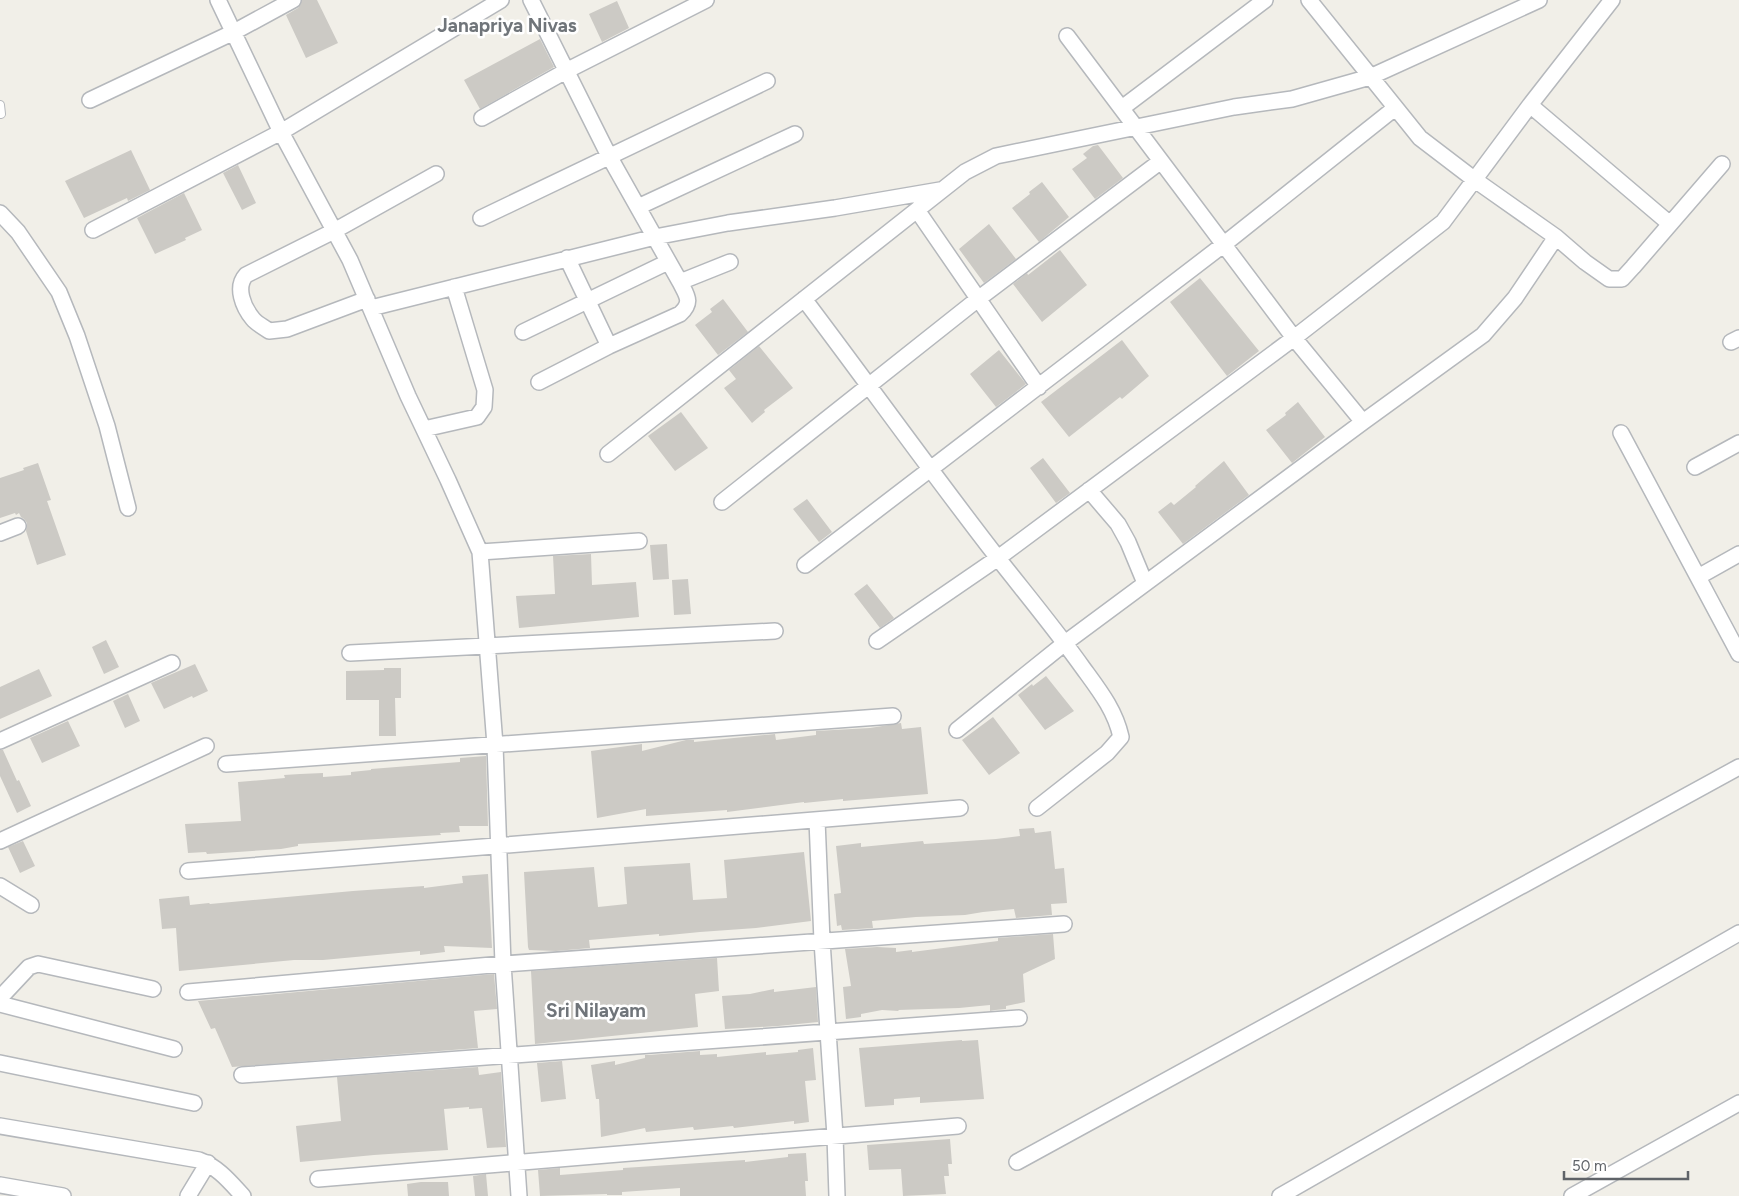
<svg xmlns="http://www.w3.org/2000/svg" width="1739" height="1196" viewBox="0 0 1739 1196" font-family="Figtree,sans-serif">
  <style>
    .building { fill: #cccac5 }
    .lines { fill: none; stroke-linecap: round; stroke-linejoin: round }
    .lane-casing { stroke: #b5b8bc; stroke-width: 10 }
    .street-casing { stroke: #b5b8bc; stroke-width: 18 }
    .lane { stroke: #fff; stroke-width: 8 }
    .street { stroke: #fff; stroke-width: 15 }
    .labels { text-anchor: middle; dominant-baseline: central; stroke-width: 5; stroke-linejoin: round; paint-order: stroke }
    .neighbourhood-label { font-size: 19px; font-weight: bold; fill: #70757a; stroke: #fff }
  </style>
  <rect width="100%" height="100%" fill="#f1efe8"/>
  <path class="building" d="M302,0H317L338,43L306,58L286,15L298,8Z
    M617,1L629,28L602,42L589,14Z
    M540,39L554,67L480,109L464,80Z
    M1098,145L1123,178L1095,199L1072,169L1087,158L1083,154L1093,146Z
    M131,150L150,190L128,201L127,198L84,218L65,181Z
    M238,165L256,203L242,210L223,173Z
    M1042,182L1069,217L1039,242L1012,208L1030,194L1029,192Z
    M184,193L202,230L185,238L186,240L155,254L137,218Z
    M989,224L1016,259L984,283L959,249Z
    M1060,250L1087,285L1042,322L1013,284L1027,273L1028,275Z
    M1200,278L1259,351L1227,376L1170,302Z
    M723,299L748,332L718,355L695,325L712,312L710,309Z
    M1122,340L1149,376L1122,399L1120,397L1106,408L1069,437L1041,402Z
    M759,346L793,388L764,410L765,412L752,423L724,388L736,379L729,370Z
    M999,350L1026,384L996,407L970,374Z
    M1298,402L1325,437L1292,463L1266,430L1286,415L1285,413Z
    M681,412L708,448L675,471L648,436Z
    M1043,458L1070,493L1056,503L1030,468Z
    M1224,461L1249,495L1183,544L1158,512L1171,502L1174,505L1196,487L1195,486Z
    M38,463L51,500L47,501L66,555L37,565L26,531L27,523L24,519L21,517L19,513L16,515L15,513L0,518V478L24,470L23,468Z
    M807,499L832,532L819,542L793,509Z
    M667,544L669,579L653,580L650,545Z
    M591,554L592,585L636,582L639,617L519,628L516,596L555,594L553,556Z
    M688,579L691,614L674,615L672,580Z
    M867,584L894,618L880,628L854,594Z
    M106,640L119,667L104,674L92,647Z
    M195,664L208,691L193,698L192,696L164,709L151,683Z
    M384,668H401V698H395L396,736H379V700H346V671L384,670Z
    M39,669L52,696L0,719V687Z
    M1046,676L1074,711L1045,730L1018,695L1032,684L1033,686Z
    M128,694L140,721L125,728L113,701Z
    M993,717L1020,753L989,775L962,740Z
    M68,721L80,746L42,763L30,738Z
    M901,723L902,729L921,727L928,794L843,801V799L804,803V802L727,812V810L646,816V809L597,818L591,751L642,744V751L686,740H694V742L775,734L776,740L816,735V731L870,728Z
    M0,750H3L17,781L19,780L31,806L17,813L0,776Z
    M486,756L488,826H459L460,832L440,833L441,835L298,844V846L281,849L207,854L206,852L188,853L185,824L241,821L238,782L285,778L284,775L300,774L323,773V777L351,775V772L371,770V769L460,762V758Z
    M1034,828L1035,833L1051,831L1055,869L1064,868L1067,903L1051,904L1052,915L1016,918L1014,909L983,912L965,915L916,917L872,921L873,928L842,930L841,925L837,926L834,894L841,893L836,846L861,843V847L923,841L924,844L996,839L1020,836L1019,829Z
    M23,841L35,866L20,873L8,847Z
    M804,852L811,921L756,928L700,932L659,936V934L589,940L590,948L556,951L529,950L528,947L524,872L594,867L598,907L627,904L624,867L690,863L693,900L727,898L724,860Z
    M488,874L492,948L444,946L445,952L420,955V951L323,960H294L179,971L176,928L162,929L159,899L189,896L190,905L209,903L210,904L353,891L424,886V888L463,883L462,876Z
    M1053,934L1055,959L1023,974L1025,1002L1006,1006V1009L995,1010L990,1011V1005L959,1008L898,1010L899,1011L882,1010L861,1014V1017L846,1019L843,987L851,986L845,949L877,947L896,948V952L912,950V952L998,941V938Z
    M717,958L719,991L695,994L698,1027L535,1044L531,971Z
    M494,974L497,1009L474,1011L478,1048L232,1067L215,1028L211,1029L198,1001Z
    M816,987L818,1022L778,1026L725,1029L722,996L750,994L774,989V992Z
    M962,1040V1041L978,1040L984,1099L920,1103V1097L894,1099V1105L865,1107L859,1048Z
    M813,1048L816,1080L805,1081L809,1122L794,1124V1121L734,1128L733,1126L694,1130L693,1127L646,1132L645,1128L601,1137L599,1099H596L591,1065L615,1061V1065L645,1058V1055H649L700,1051V1055L717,1054V1057L766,1052V1055L798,1052V1050Z
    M562,1061L566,1099L541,1102L537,1063Z
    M478,1067L479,1075L501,1072L506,1147L487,1148L482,1108L469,1109V1107L444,1109L448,1150L374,1155L300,1162L296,1126L341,1121L337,1077Z
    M950,1139L952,1164H948L949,1176H944L946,1194L903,1196L901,1169L869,1170L867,1145Z
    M806,1153L808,1181H805L806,1196H680V1188L622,1192V1195H607V1194L540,1196L538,1170L560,1168V1175L623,1170V1168L639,1167L745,1160V1162L788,1157V1154Z
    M486,1174L488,1196H475L473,1176Z
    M421,1182H448L449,1196H408L407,1184Z"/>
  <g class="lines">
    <g class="lane-casing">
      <path id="lane" d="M0,105L1,114"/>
    </g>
    <g class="street-casing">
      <path id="street" d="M218,0L281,132L350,260L408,396L448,480L480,552L495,745L503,964L519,1196
        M531,0L609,156L680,282C687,296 693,302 680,314L609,346L539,382
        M1309,0L1420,138L1475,180L1556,237L1585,262L1609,279H1622L1633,267L1722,164
        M1067,36L1161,161
        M90,100L234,32L293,0
        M1530,105L1670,224
        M1122,108L1265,0
        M482,118L566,71L706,0
        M638,207L795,134
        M917,210L1039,387
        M0,213L18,232L59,292L77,336L107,426L128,508
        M481,218L767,81
        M93,230L281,132L501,0
        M567,258L609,346
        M680,282L730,262
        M367,299L287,329L269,331C264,327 257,324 253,319C243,307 235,287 246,275L334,231L436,174
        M804,299C869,385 931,472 997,557C1026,594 1056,630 1083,668C1099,690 1115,710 1121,737L1107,753L1037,808
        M371,308L655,237L728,223L835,208L940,190
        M523,332L668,262
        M1731,342L1739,338
        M424,429L477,417L484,407L485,390L454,287
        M1621,433L1739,654
        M608,454L965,172L996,156L1234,107L1292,99L1370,77L1539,0
        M1695,467L1739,443
        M1089,490L1118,524L1128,542L1145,583
        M722,502L978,299L1161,161L1294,338L1363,422
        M0,533L18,526
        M480,552L639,541
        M805,565L1223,245L1395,108
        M1698,577L1739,554
        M877,641L998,558L1294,338L1443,222L1530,105L1612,0
        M350,653L775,631
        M957,730L1065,643L1363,422L1483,335L1515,298L1556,237
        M0,741L172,663
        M226,764L893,716
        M817,820L822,941L835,1136L837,1196
        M0,841L206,746
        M188,871L960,808
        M0,886L31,905
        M188,992L503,964L1064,924
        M0,998L29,967L38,964L153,989
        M0,1004L174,1049
        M0,1063L194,1103
        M242,1075L1019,1018
        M0,1126L199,1160C218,1167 230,1182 243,1196
        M1017,1162L1739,767
        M318,1179L958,1126
        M0,1185L63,1196
        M188,1196L208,1163
        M1280,1196L1739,933
        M1572,1196L1739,1103"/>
    </g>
    <use href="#lane" class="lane"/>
    <use href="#street" class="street"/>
  </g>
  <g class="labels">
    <g class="neighbourhood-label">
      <text x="507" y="25">Janapriya Nivas</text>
      <text x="596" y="1010">Sri Nilayam</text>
    </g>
  </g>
  <path d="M1564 1171v8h124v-8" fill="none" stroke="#5f6368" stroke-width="2.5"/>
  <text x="1572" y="1171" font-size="15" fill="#5f6368" stroke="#ffffff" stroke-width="4" paint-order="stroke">50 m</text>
</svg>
